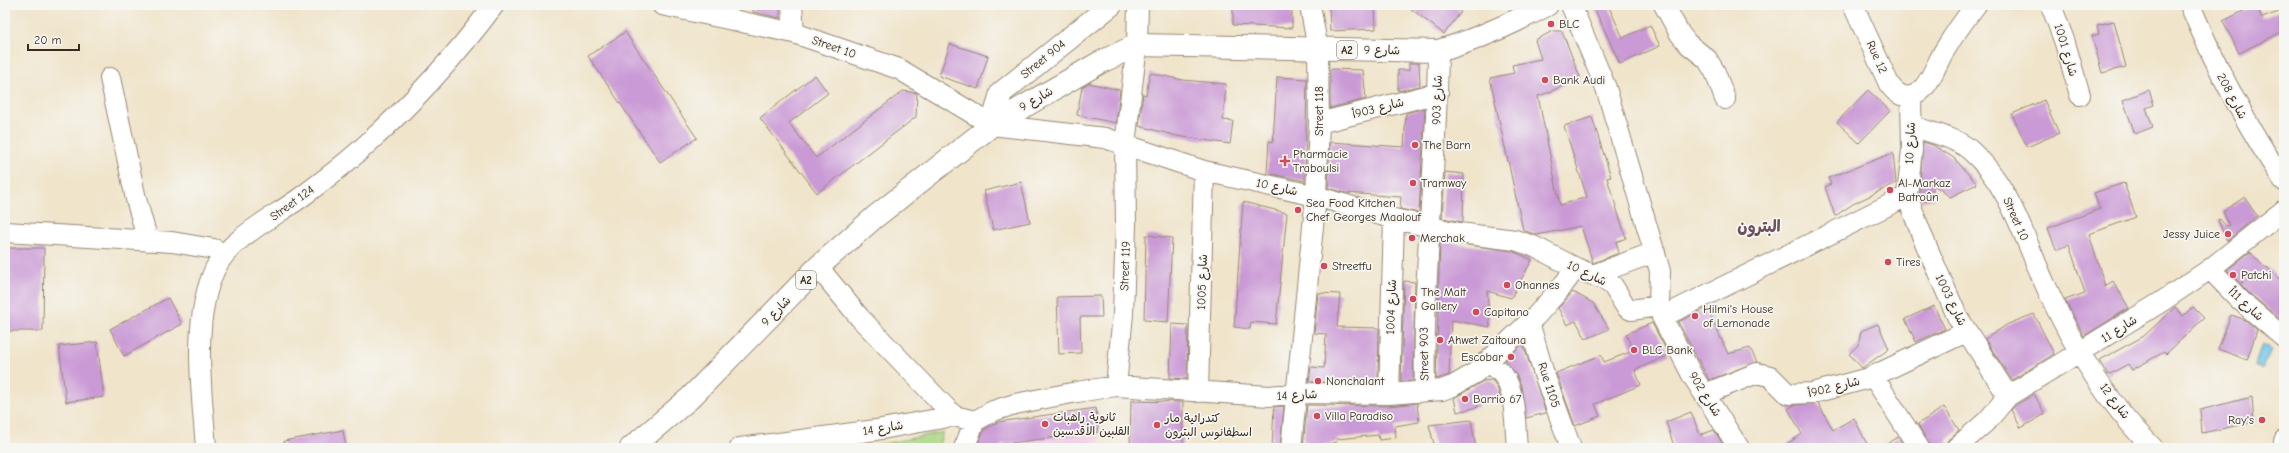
<svg xmlns="http://www.w3.org/2000/svg" width="2289" height="453" viewBox="0 0 2289 453" font-family="'Comic Neue','Playpen Sans Arabic',sans-serif">
  <style>
    .built { fill: #f0d0e5 }
    .green { fill: #aad683; stroke: #728050 }
    .water { fill: #6ac4e7; stroke: #527782 }
    .building { fill: #ca9ad6 }
    .lines { fill: none; stroke-linecap: round; stroke-linejoin: round }
    .minor-casing { stroke: #968774; stroke-width: 22 }
    .major-casing { stroke: #968774; stroke-width: 24 }
    .minor { stroke: #fff; stroke-width: 20 }
    .major { stroke: #fff; stroke-width: 22 }
    .poi-dot { fill: #d1495b; stroke: #f6f6f2; stroke-width: 1.5 }
    .labels { text-anchor: middle; dominant-baseline: central; stroke-width: 3.5; stroke-linejoin: round; paint-order: stroke }
    .shield { fill: #f6f6f2; stroke: #73675e; stroke-width: 1 }
    .shield-label { font-size: 11px; font-weight: bold; fill: #3b2a1e }
    .poi-label { font-size: 12px; fill: #3b2a1e; stroke: #f6f6f2; text-anchor: start }
    .street-label { font-size: 12px; fill: #3b2a1e; stroke: #f6f6f2 }
    .district-label { font-size: 16px; font-weight: bold; fill: #6d515e; stroke: #f6f6f2 }
  </style>
  <rect width="100%" height="100%" fill="#f6f6f2"/>
  <filter id="ink" filterUnits="userSpaceOnUse"><feTurbulence type="fractalNoise" baseFrequency=".025" numOctaves="2"/><feDisplacementMap in="SourceGraphic" scale="8" xChannelSelector="R" yChannelSelector="G"/><feConvolveMatrix kernelMatrix="1 2 1 2 8 2 1 2 1" color-interpolation-filters="sRGB"/></filter>
  <filter id="wash" filterUnits="userSpaceOnUse"><feTurbulence type="fractalNoise" baseFrequency=".012" numOctaves="4" result="noise"/><feDisplacementMap in="SourceGraphic" scale="16" xChannelSelector="R" yChannelSelector="G"/><feGaussianBlur stdDeviation="0.9" result="paint"/><feColorMatrix in="noise" values="0 0 0 0 0 0 0 0 0 0 0 0 0 0 0 0 0 1.4 0 .05"/><feComposite in="paint" operator="in"/></filter>
  <g filter="url(#wash)">
    <rect width="100%" height="100%" fill="#f0e4ca"/>
    <path class="built" d="M1096,408L1100,448H974L977,438L986,428L998,420Z"/>
    <path class="green" d="M943,432L938,448H863Z"/>
    <path class="water" d="M2262,344L2271,349L2263,369L2255,365Z"/>
    <g id="blocks">
      <path class="building" d="M753,5H780V18L753,12Z
        M1233,5H1292V28L1233,25Z
        M1329,5H1375L1376,29L1330,31Z
        M1406,5H1452L1461,12L1444,34Z
        M1593,5H1608L1623,38L1650,25L1660,46L1620,64Z
        M2256,5L2262,18L2284,10V31L2239,53L2223,21Z
        M2114,21L2126,67L2102,73L2092,36L2099,34L2097,25Z
        M1553,31H1562L1580,77L1550,92L1538,96L1560,205L1587,197L1564,126L1592,117L1611,177L1607,178L1626,238L1616,242L1619,253L1593,263L1581,226L1537,235L1523,230L1490,78L1514,73L1512,65L1541,59L1535,40Z
        M625,32L697,138L660,162L588,56Z
        M950,44L988,56L978,89L939,76Z
        M1409,63H1419L1420,86L1398,91V70H1409Z
        M1330,69L1363,70L1366,99L1330,108Z
        M1150,73L1183,80L1226,84L1223,120L1233,121L1230,144L1177,136L1139,126L1143,94L1146,95Z
        M815,75L828,93L789,123L816,158L903,91L917,93L916,117L817,193L760,118Z
        M1277,77L1307,79L1305,181L1267,173L1269,141L1273,142Z
        M1089,83L1120,90L1116,123L1077,115L1082,87Z
        M1868,90L1890,111L1859,143L1837,122Z
        M2149,90L2154,105L2146,108L2153,127L2135,134L2123,100Z
        M2044,100L2059,133L2027,147L2012,114Z
        M1425,108L1419,213L1400,209L1401,197L1346,193L1328,188L1330,142L1404,147L1406,113Z
        M1923,142L1933,145L1954,158L1977,184L1950,197L1933,184V199L1921,201L1919,194Z
        M1893,153L1896,183L1853,204L1835,216L1825,187L1831,184L1828,178Z
        M1445,172L1464,174L1463,222L1442,218Z
        M1021,182L1030,222L993,230L984,191Z
        M2124,183L2136,217L2089,234L2105,286L2113,281L2129,308L2084,336L2065,300L2085,293L2069,245L2056,250L2048,228L2100,209L2094,193Z
        M2245,197L2257,216L2227,241L2218,220L2220,219L2226,226L2229,225L2223,211Z
        M1243,202L1287,213L1276,324L1251,322L1250,329L1234,327Z
        M1146,235L1172,238L1168,322L1144,320Z
        M1440,241L1512,251L1532,260L1511,298L1487,291L1490,327L1451,320L1449,375L1436,379Z
        M5,248H44L43,331H5Z
        M2250,252L2265,268L2267,267L2284,284V323L2249,293L2241,285L2243,281L2240,283L2227,270Z
        M1404,281L1415,282L1413,381L1401,382Z
        M1573,292L1593,303L1609,329L1586,339L1576,321L1567,325L1558,308Z
        M1318,293L1340,294L1337,327L1379,328L1378,382H1309L1311,367L1324,368L1326,334L1314,333Z
        M1101,296L1102,317H1080L1081,353L1059,354L1057,297Z
        M168,298L182,324L124,356L110,329Z
        M1934,306L1945,329L1916,342L1905,319Z
        M2175,307L2183,316L2193,307L2204,318L2166,354L2164,352L2132,370L2128,364L2108,375L2100,360L2144,336Z
        M1707,308L1728,354L1750,348L1757,362L1709,380L1678,322Z
        M2034,314L2054,354L2012,380L1985,339L2008,324Z
        M2231,315L2246,320L2257,330L2247,360L2218,349Z
        M1652,323L1669,355L1635,370L1641,385L1595,404L1600,416L1575,426L1556,373L1601,355L1604,362L1633,351L1626,334Z
        M1172,324L1188,325L1187,379L1170,378Z
        M1878,324L1889,349L1862,368L1849,354L1858,345L1861,331Z
        M97,342L104,397L66,402L59,346Z
        M1523,344L1546,413L1526,418L1521,386L1517,376L1505,360Z
        M1492,380L1497,387L1501,400L1477,401L1478,407L1457,412L1454,398L1483,381Z
        M2034,394L2045,414L2021,428L2011,410L2016,405Z
        M2252,397L2254,422L2202,433L2200,410Z
        M1131,401L1183,402V448H1130Z
        M1417,403L1419,422L1395,426L1396,438L1379,440L1378,435L1337,439V442L1319,446V448H1303L1307,405L1389,406Z
        M1818,403L1833,430L1854,418L1869,448H1781L1802,434L1788,409L1794,405Z
        M1284,406L1280,448H1272L1274,407Z
        M1944,407L1959,430L1948,440L1945,448H1930L1918,424Z
        M1096,408L1099,432L1001,444V448H976L984,430L998,422Z
        M1691,412L1700,435L1714,430L1725,448H1670L1674,446L1666,422Z
        M1471,420L1476,448H1435L1429,425Z
        M343,430L346,448H284V441Z
        M1898,437L1905,448H1882Z"/>
    </g>
  </g>
  <g filter="url(#ink)">
    <use href="#blocks" fill-opacity="0" stroke="#968774" stroke-width="1"/>
    <g class="lines">
      <g class="minor-casing">
        <path id="minor" d="M662,5L794,33L899,69L992,125L1105,138L1204,171L1316,196L1394,219L1459,233L1515,240L1533,246L1576,268L1605,280L1613,286L1626,307L1631,310L1659,306
          M792,5L794,33
          M1571,5L1606,88L1660,271L1659,306L1662,317L1692,375L1739,448
          M1664,5L1680,34L1688,44L1707,59L1715,72L1725,99
          M1853,5L1889,84C1896,94 1906,101 1918,93C1931,84 1937,61 1946,48C1955,33 1965,19 1976,5
          M2051,5L2065,43L2080,95
          M2190,5C2216,67 2246,126 2284,181
          M110,78L136,199L148,241
          M1911,96L1912,150L1907,196L1923,238L1957,316L2008,396
          M1319,123L1438,93
          M1912,126C1931,133 1955,137 1970,150C2010,185 2024,238 2045,284C2071,343 2107,403 2153,448
          M5,232L172,242L214,249L224,254
          M818,267L860,318L954,416L975,421
          M2210,269L2241,301L2284,338
          M1593,275L1655,252
          M1662,317L1907,196
          M1529,322L1544,374L1571,448
          M1486,362C1492,366 1499,370 1503,375C1516,391 1515,428 1517,448
          M1873,376L1919,448
          M1116,386L1123,314L1126,225L1125,144L1137,45L1138,5
          M1425,391C1422,277 1437,165 1438,51
          M1198,392L1204,171
          M1389,394L1394,219
          M1705,394L1757,373L1770,376L1788,394L1813,393L1869,378L1966,332
          M975,421L993,411L1015,404L1077,392L1116,386L1269,396L1302,393L1389,394L1442,390L1453,386L1475,373L1536,316L1560,289L1576,268
          M206,448C202,393 191,321 215,269C229,239 274,217 300,198C323,181 347,163 368,143C414,102 457,54 494,5
          M740,448L876,430L954,416
          M964,448L975,421
          M1291,448L1316,196L1319,123L1318,50L1310,5
          M1956,448L1988,420L2008,396L2161,302L2210,269L2284,210
          M2283,448L2284,441"/>
      </g>
      <g class="major-casing">
        <path id="major" d="M992,125L1001,93L1111,5
          M631,448L690,398L818,267L875,217L992,125L1099,63L1137,45L1438,51C1477,40 1511,24 1547,5"/>
      </g>
      <use href="#minor" class="minor"/>
      <use href="#major" class="major"/>
    </g>
  </g>
  <g class="poi-dot">
    <circle cx="1551" cy="24" r="4"/>
    <circle cx="1545" cy="80" r="4"/>
    <circle cx="1415" cy="145" r="4"/>
    <path d="M1283 155h4v4h4v4h-4v4h-4v-4h-4v-4h4z"/>
    <circle cx="1413" cy="183" r="4"/>
    <circle cx="1890" cy="190" r="4"/>
    <circle cx="1298" cy="210" r="4"/>
    <circle cx="2228" cy="234" r="4"/>
    <circle cx="1412" cy="238" r="4"/>
    <circle cx="1888" cy="262" r="4"/>
    <circle cx="1324" cy="266" r="4"/>
    <circle cx="2233" cy="275" r="4"/>
    <circle cx="1507" cy="285" r="4"/>
    <circle cx="1413" cy="299" r="4"/>
    <circle cx="1476" cy="312" r="4"/>
    <circle cx="1695" cy="316" r="4"/>
    <circle cx="1440" cy="340" r="4"/>
    <circle cx="1634" cy="350" r="4"/>
    <circle cx="1511" cy="357" r="4"/>
    <circle cx="1318" cy="381" r="4"/>
    <circle cx="1465" cy="399" r="4"/>
    <circle cx="1317" cy="416" r="4"/>
    <circle cx="2262" cy="420" r="4"/>
    <circle cx="1045" cy="424" r="4"/>
    <circle cx="1157" cy="425" r="4"/>
  </g>
  <g class="labels">
    <g class="shield">
      <rect x="1337" y="41" width="20" height="18" rx="3"/>
      <rect x="796" y="271" width="20" height="18" rx="3"/>
    </g>
    <g class="shield-label">
      <text x="1347" y="50">A2</text>
      <text x="806" y="280">A2</text>
    </g>
    <g class="poi-label">
      <text x="1559" y="24">BLC</text>
      <text x="1553" y="80">Bank Audi</text>
      <text x="1423" y="145">The Barn</text>
      <text x="1293" y="154">Pharmacie<tspan x="1293" dy="14">Traboulsi</tspan></text>
      <text x="1421" y="183">Tramway</text>
      <text x="1898" y="183">Al-Markaz<tspan x="1898" dy="14">Batroûn</tspan></text>
      <text x="1306" y="203">Sea Food Kitchen<tspan x="1306" dy="14">Chef Georges Maalouf</tspan></text>
      <text x="2220" y="234" text-anchor="end">Jessy Juice</text>
      <text x="1420" y="238">Merchak</text>
      <text x="1896" y="262">Tires</text>
      <text x="1332" y="266">Streetfu</text>
      <text x="2241" y="275">Patchi</text>
      <text x="1515" y="285">Ohannes</text>
      <text x="1421" y="292">The Malt<tspan x="1421" dy="14">Gallery</tspan></text>
      <text x="1703" y="309">Hilmi's House<tspan x="1703" dy="14">of Lemonade</tspan></text>
      <text x="1484" y="312">Capitano</text>
      <text x="1448" y="340">Ahwet Zaitouna</text>
      <text x="1642" y="350">BLC Bank</text>
      <text x="1503" y="357" text-anchor="end">Escobar</text>
      <text x="1326" y="381">Nonchalant</text>
      <text x="1473" y="399">Barrio 67</text>
      <text x="1325" y="416">Villa Paradiso</text>
      <text x="1053" y="417">ثانوية راهبات<tspan x="1053" dy="14">القلبين الأقدسين</tspan></text>
      <text x="1165" y="418">كتدرائية مار<tspan x="1165" dy="14">اسطفانوس البترون</tspan></text>
      <text x="2254" y="420" text-anchor="end">Ray's</text>
    </g>
    <g class="street-label">
      <text transform="translate(834 47) rotate(19)">Street 10</text>
      <text transform="translate(1382 50) rotate(1)">شارع 9</text>
      <text transform="translate(2066 50) rotate(73)">شارع 1001</text>
      <text transform="translate(1877 57) rotate(66)">Rue 12</text>
      <text transform="translate(1043 59) rotate(-39)">Street 904</text>
      <text transform="translate(2232 96) rotate(62)">شارع 208</text>
      <text transform="translate(1036 99) rotate(-30)">شارع 9</text>
      <text transform="translate(1437 100) rotate(-88)">شارع 903</text>
      <text transform="translate(1378 108) rotate(-14)">شارع 903أ</text>
      <text transform="translate(1319 111) rotate(-90)">Street 118</text>
      <text transform="translate(1910 143) rotate(-87)">شارع 10</text>
      <text transform="translate(1277 187) rotate(13)">شارع 10</text>
      <text transform="translate(292 203) rotate(-36)">Street 124</text>
      <text transform="translate(2016 219) rotate(66)">Street 10</text>
      <text transform="translate(1125 266) rotate(-88)">Street 119</text>
      <text transform="translate(1587 273) rotate(26)">شارع 10</text>
      <text transform="translate(1202 282) rotate(-88)">شارع 1005</text>
      <text transform="translate(1951 300) rotate(64)">شارع 1003</text>
      <text transform="translate(2246 304) rotate(43)">شارع 11أ</text>
      <text transform="translate(1391 307) rotate(-88)">شارع 1004</text>
      <text transform="translate(776 311) rotate(-46)">شارع 9</text>
      <text transform="translate(2119 329) rotate(-32)">شارع 11</text>
      <text transform="translate(1424 354) rotate(-91)">Street 903</text>
      <text transform="translate(1549 385) rotate(72)">Rue 1105</text>
      <text transform="translate(1834 387) rotate(-14)">شارع 902أ</text>
      <text transform="translate(1705 394) rotate(58)">شارع 902</text>
      <text transform="translate(1297 395) rotate(-3)">شارع 14</text>
      <text transform="translate(2115 401) rotate(53)">شارع 12</text>
      <text transform="translate(883 428) rotate(-9)">شارع 14</text>
    </g>
    <g class="district-label">
      <text x="1759" y="227">البترون</text>
    </g>
  </g>
  <rect width="2289" height="453" fill="none" stroke="#f6f6f2" stroke-width="20"/>
  <path d="M28 44v6h51v-6" fill="none" stroke="#3b2a1e" stroke-width="2"/>
  <text x="34" y="44" font-size="12" fill="#3b2a1e" stroke="#f6f6f2" stroke-width="3" paint-order="stroke">20 m</text>
</svg>
